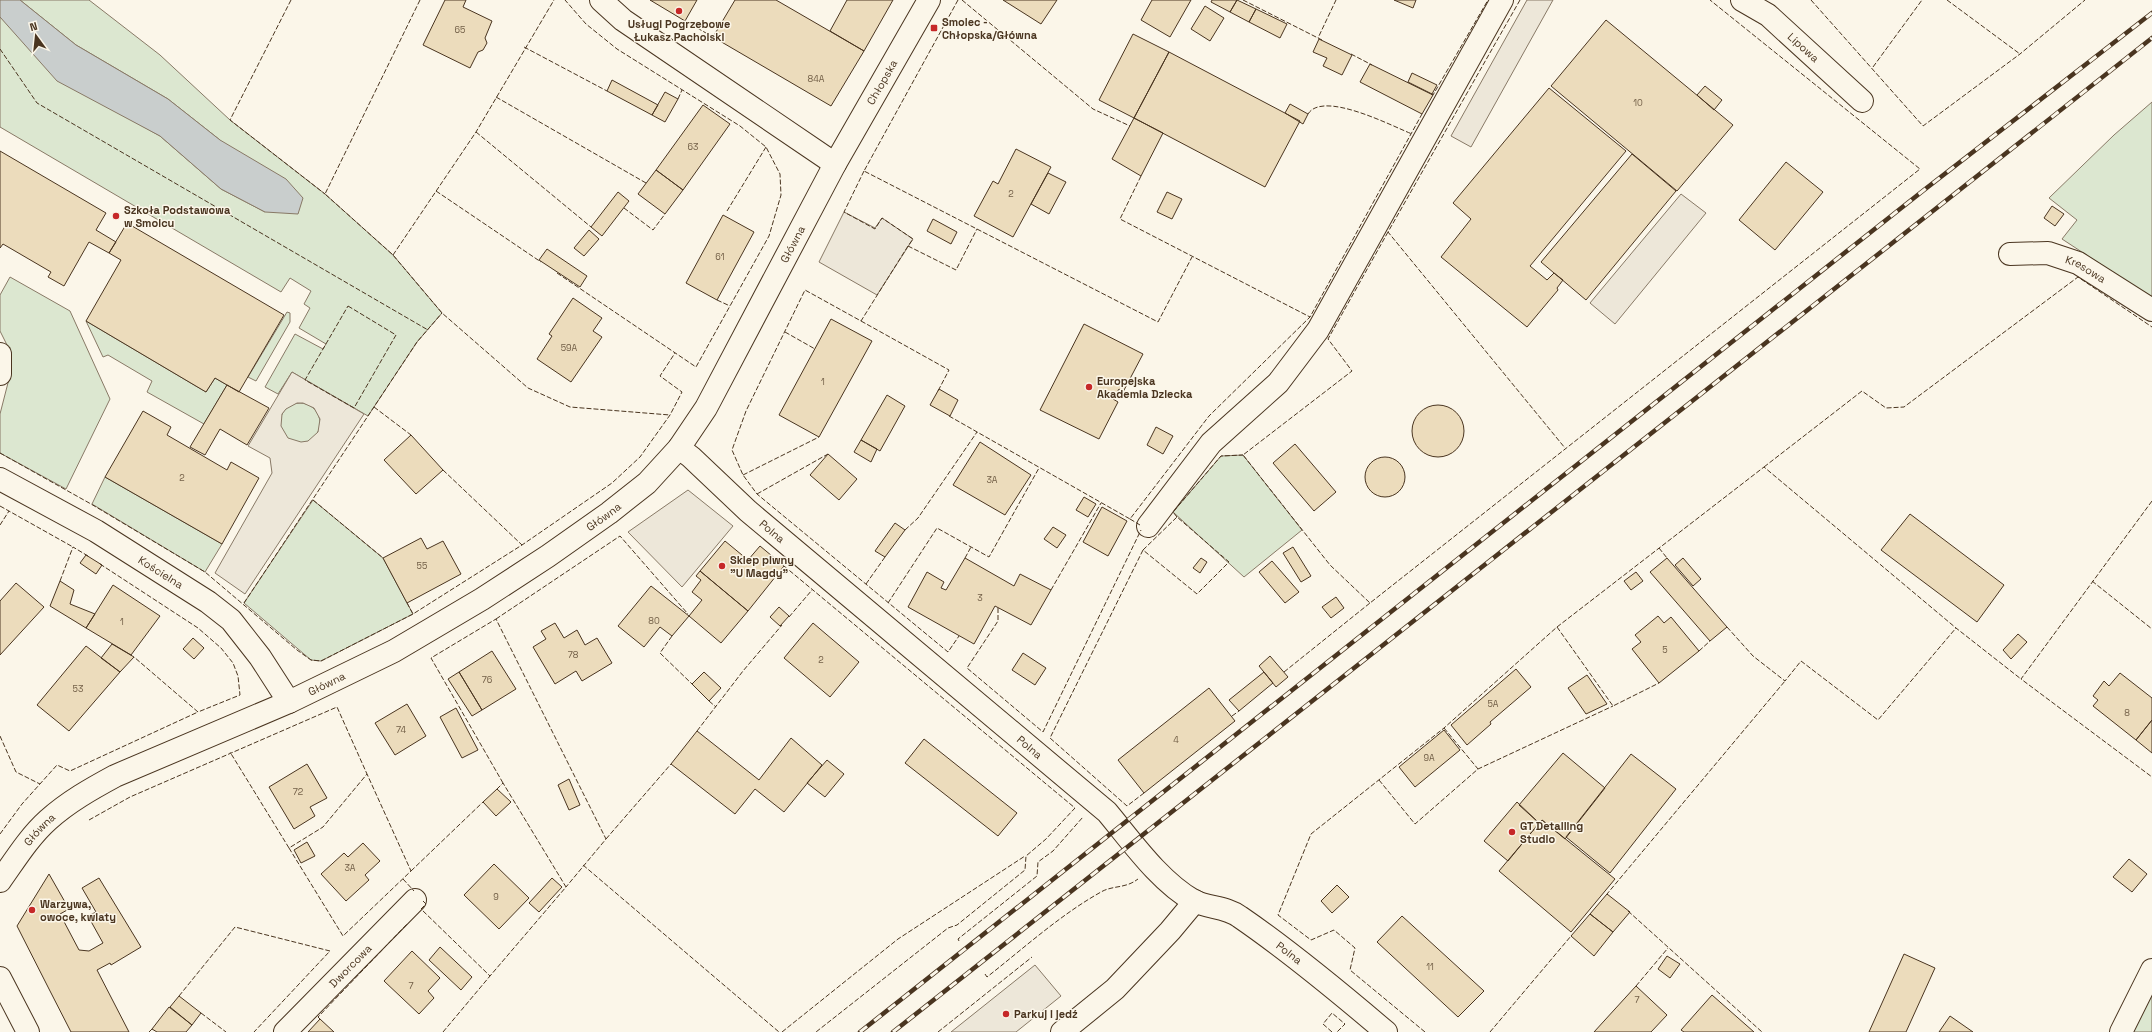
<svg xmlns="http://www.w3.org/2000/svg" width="2152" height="1032" viewBox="0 0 2152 1032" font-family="'Space Grotesk',sans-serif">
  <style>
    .green { fill: #dce7d0; stroke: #887966 }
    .parking { fill: #ede7d9; stroke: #887966; fill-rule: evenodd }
    .water { fill: #c9cecd; stroke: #887966 }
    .building { fill: #ecdcbc; stroke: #4a3520 }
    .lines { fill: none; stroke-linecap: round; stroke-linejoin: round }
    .minor-casing { stroke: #4a3520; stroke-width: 24 }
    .minor { stroke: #fbf6e9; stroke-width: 22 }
    .rail-casing { stroke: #4a3520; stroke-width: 4.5 }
    .rail { stroke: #fbf6e9; stroke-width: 3; stroke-dasharray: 9; stroke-linecap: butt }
    .fence { stroke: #4a3520; stroke-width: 1; stroke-dasharray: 5 2; stroke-linecap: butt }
    .poi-dot { fill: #c62828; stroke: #fbf6e9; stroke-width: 1.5 }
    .labels { text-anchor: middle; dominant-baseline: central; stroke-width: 3; stroke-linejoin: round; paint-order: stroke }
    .number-label { font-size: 9px; fill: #725f47 }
    .poi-label { font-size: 11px; font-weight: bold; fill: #4a3520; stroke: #fbf6e9; text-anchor: start }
    .street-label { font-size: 11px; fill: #4a3520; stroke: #fbf6e9 }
  </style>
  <rect width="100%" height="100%" fill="#fbf6e9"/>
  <path class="green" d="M20,0H89L160,55L230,120L325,194L393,255L442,313L417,342L368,416L292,372L278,394L265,387L295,334L323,349L326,344L299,328L310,308L304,304L311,291L290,278L281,292L0,127V17L112,109L160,136L221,189L265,212L220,140L168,99L76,45Z
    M2152,102V298L2062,239L2077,220L2049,198L2114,135Z
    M10,277L70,311L110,399L66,489L0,453V414L10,375L9,349L0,331V295Z
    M287,312L290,313V322L256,381L248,377Z
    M86,321L206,392L215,378L227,385L204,424L147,392L152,381L108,355L103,357Z
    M280 423a20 20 0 1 1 40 0a20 20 0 1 1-40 0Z
    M1243,455L1302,530L1244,577L1173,512L1221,456Z
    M105,477L222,544L205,572L92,504Z
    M313,500L383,558L413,614L321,661L311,660L244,603Z
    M2152,992V1032H2131Z"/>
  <path class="parking" d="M1527,0H1553L1471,147L1451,136Z
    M1681,194L1706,213L1615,324L1590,303Z
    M844,212L875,228L882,218L913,239L877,295L819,262Z
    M292,372L364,414L245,594L215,573L272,473L270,458L248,446ZM297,403H303L314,408L320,419L318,432L308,441L301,442L288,438L281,426L282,414L286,409Z
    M688,490L733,526L682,587L628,532Z
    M1035,965L1061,996L1016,1032H951Z"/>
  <path class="water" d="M0,0H20L76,45L168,99L220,140L286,179L303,198L298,214L265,212L221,189L160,136L57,81L0,17Z"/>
  <path class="building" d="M445,0H466L463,7L492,21L485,38L487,43L483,50L478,52L470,68L423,45Z
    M650,0H697L685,21Z
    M735,0H776L864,51L831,106L713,37Z
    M847,0H893L864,51L830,31Z
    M1003,0H1057L1041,24Z
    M1152,0H1191L1170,37L1141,20Z
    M1212,0H1237L1230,12L1211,2Z
    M1237,0L1256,9L1249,22L1230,12Z
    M1394,0H1416L1413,8Z
    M1205,6L1224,18L1210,41L1191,29Z
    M1256,9L1287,24L1280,38L1249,22Z
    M1606,20L1733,125L1677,191L1551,86Z
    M1133,34L1169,52L1134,118L1099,100Z
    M1319,39L1352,55L1342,75L1323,66L1327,58L1313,52Z
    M1169,52L1300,121L1265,187L1134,118Z
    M1370,64L1433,95L1422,114L1360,82Z
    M1412,73L1437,85L1432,94L1408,82Z
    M612,80L658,105L652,115L607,91Z
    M1705,86L1722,100L1714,110L1697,95Z
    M1549,88L1626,151L1530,266L1547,280L1554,273L1563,280L1557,288L1558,290L1527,327L1441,257L1471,219L1453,203Z
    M665,92L678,99L665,122L652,115Z
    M1290,104L1308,114L1303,124L1285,113Z
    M703,105L730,124L683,190L656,170Z
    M1134,118L1163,133L1141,176L1112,159Z
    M1016,149L1051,167L1013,237L974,216L993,181L998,184Z
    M0,151L106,213L96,230L116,242L109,253L89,242L64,286L48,277L51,272L3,244L0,248Z
    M1632,154L1676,191L1586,300L1541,262Z
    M1786,162L1823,192L1775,250L1739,220Z
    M656,170L683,190L665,214L638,194Z
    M1048,173L1066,182L1049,214L1031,204Z
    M618,192L629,201L602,236L591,227Z
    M1167,192L1182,199L1172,219L1157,212Z
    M2052,206L2064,214L2055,226L2044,218Z
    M723,215L754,232L717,300L686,283Z
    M933,219L957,232L951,244L927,231Z
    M127,223L284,315L239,392L215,378L206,392L86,321L121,260L109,253Z
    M589,230L599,239L584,256L574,248Z
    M547,249L587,276L580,287L539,260Z
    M573,298L602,318L593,331L602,337L571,382L537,359L552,336L549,334Z
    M831,319L872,341L819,437L779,415Z
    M1084,324L1143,354L1123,392L1119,389L1113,399L1118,402L1099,439L1040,410Z
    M227,385L269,408L247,445L220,429L205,455L190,447Z
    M939,389L958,400L950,416L930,405Z
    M887,395L905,406L880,451L861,440Z
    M1412 431a26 26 0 1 1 52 0a26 26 0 1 1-52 0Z
    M143,411L171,427L167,435L227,470L231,462L259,478L222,544L105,477Z
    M1156,427L1173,436L1163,454L1147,445Z
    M411,435L443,470L416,494L384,460Z
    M861,440L877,449L871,462L854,452Z
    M980,442L1031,475L1005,515L953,485Z
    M1295,444L1336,492L1314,511L1273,463Z
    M828,454L857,479L839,500L810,475Z
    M1365 477a20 20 0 1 1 40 0a20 20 0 1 1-40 0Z
    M1084,497L1096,504L1088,517L1076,510Z
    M1102,507L1127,521L1108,556L1083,542Z
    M1910,514L2004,585L1977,622L1881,550Z
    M895,523L905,530L885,557L875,551Z
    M1053,527L1066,535L1057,548L1044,539Z
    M421,538L427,549L443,541L461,574L407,603L383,558Z
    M725,541L748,560L760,546L784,566L748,611L700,571Z
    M1293,547L1311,576L1301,582L1283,553Z
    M86,555L102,565L96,574L80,563Z
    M965,558L1014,586L1020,574L1051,590L1031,625L995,606L974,644L908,607L927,572L944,582L941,588L946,590Z
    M1201,558L1207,562L1200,573L1193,568Z
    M1667,558L1727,627L1710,641L1650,572Z
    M1683,558L1701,579L1693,586L1675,565Z
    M1272,561L1299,592L1285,603L1259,572Z
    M700,571L748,611L721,643L689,616L702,600L692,592L701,580L696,576Z
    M1636,572L1643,581L1631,590L1624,581Z
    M60,581L74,590L70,604L95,614L86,628L50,606Z
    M16,583L44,607L0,655V601Z
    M113,585L160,616L131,655L86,628Z
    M651,586L689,616L672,636L660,627L644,647L618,626Z
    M1336,597L1344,608L1331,618L1322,607Z
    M779,607L789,616L780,626L770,617Z
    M1658,616L1664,623L1671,617L1699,651L1659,683L1632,649L1641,642L1635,635Z
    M555,623L564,638L577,630L585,645L597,638L612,663L582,681L576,671L555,684L533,647L546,639L541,631Z
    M813,623L859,662L830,697L784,658Z
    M2018,634L2027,642L2011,659L2003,650Z
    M193,638L204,648L194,659L183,649Z
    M112,644L134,657L120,672L101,658Z
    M86,646L120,672L69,731L37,705Z
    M492,651L516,689L482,710L459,672Z
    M1023,653L1046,668L1035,685L1012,670Z
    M1270,656L1288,677L1276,687L1259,666Z
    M1516,669L1531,687L1490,722L1491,724L1467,745L1451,725Z
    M459,672L482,710L472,716L448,679Z
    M704,672L721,688L709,701L692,684Z
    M1264,672L1273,683L1239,711L1229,700Z
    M2120,673L2152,698V720L2136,740L2093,706L2098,700L2093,696L2104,681L2109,686Z
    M1587,675L1607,704L1586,714L1568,688Z
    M1209,688L1235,721L1144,793L1118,760Z
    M407,704L426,736L395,755L375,723Z
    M456,708L478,750L462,758L440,717Z
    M2152,720V753L2136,740Z
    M1444,730L1460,750L1415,787L1399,767Z
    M697,731L759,780L791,738L822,765L784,812L755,789L735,814L671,764Z
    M924,739L1017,813L998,836L905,763Z
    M1563,753L1605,788L1565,839L1542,820L1539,823L1519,805Z
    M1631,754L1676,789L1610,873L1566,837Z
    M827,760L844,774L825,797L807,783Z
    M307,764L327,798L310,807L315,816L294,829L269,787Z
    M569,779L580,805L569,810L558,785Z
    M497,789L511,802L496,816L483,802Z
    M1517,802L1539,823L1508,861L1484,841Z
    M1542,820L1615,879L1571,932L1499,871Z
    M307,842L315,856L301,863L294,850Z
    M363,843L380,861L365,875L369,880L346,901L321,874L344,853L348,857Z
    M2129,859L2147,874L2132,892L2113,877Z
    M494,864L529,898L499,929L464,895Z
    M49,874L69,909L60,914L79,950L89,951L103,943L88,916L96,912L82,888L99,878L141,947L111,965L110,963L97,970L129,1032H71L49,989L17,926Z
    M552,878L562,887L539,912L529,903Z
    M1337,885L1349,897L1332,913L1321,901Z
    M1607,894L1630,912L1613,932L1590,914Z
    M1590,914L1613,932L1594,956L1571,936Z
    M1402,916L1484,991L1458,1017L1377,942Z
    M440,947L472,977L461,990L429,960Z
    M412,951L440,978L428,991L434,998L419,1014L384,981Z
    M1904,954L1935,968L1906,1032H1869Z
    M1667,956L1680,964L1670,978L1658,969Z
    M1636,986L1667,1015L1651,1032H1594Z
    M1712,995L1754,1032H1684L1681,1030Z
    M179,996L201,1013L192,1025L170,1007Z
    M169,1007L192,1025L186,1032H157L152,1029Z
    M1950,1016L1973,1032H1939Z
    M320,1019L334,1032H308Z"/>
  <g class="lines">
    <g class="minor-casing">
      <g id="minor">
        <path d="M601,0L623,20L835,164"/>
        <path id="s1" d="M1742,0L1768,15L1862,101"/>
        <path id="s2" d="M2010,254L2048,253L2078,263L2152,310"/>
        <path d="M0,354V374"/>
        <path id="s3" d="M679,448L691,457L748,511L1107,812C1132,842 1160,882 1194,901C1208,908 1227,907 1240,917C1291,952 1339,992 1386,1032"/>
        <path id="s4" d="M0,479L96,531L208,602L231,620L260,657L289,702"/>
        <path d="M1148,526L1211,443L1278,383L1318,330L1502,0"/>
        <path id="s5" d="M0,881C15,860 29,837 48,820C68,802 91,789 115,776L289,702L394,651L482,599L548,556L609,513L647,483L679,448L706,408L835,164L929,0"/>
        <path d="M0,978L28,1032"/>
        <path id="s6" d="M285,1032L415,900"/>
        <path d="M1062,1032L1115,989L1170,931L1195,901"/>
        <path d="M2121,1032L2152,970"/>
      </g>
    </g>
    <use href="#minor" class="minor"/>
    <g class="rail-casing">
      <path id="rail" d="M860,1032L1924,190L2152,13
        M893,1032L2152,38"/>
    </g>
    <use href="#rail" class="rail"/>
    <path class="fence" d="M291,0L230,120L325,194
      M420,0L325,194L393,255L442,313L528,388L570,407L670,415
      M958,0L864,171L1158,322L1192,257
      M962,0L1093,109L1130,126
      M1243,0L1318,38
      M1520,0L1388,232L1565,448
      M1811,0L1923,126L2020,54L2085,0
      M1947,0L2020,54
      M685,21L713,37
      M1322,40L1318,38L1336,0
      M524,47L607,91
      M0,49L37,103L428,330
      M1351,54L1372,65
      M1873,67L1922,0
      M1431,94L1433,95L1488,0
      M496,97L646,183
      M678,99L682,90
      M1308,114C1323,90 1392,126 1412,134
      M476,132L591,227
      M864,171L844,212L875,229L882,218L913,239L908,246L956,270L977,229
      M1141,176L1120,219L1310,317
      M436,191L541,262
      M624,208L653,230L665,214
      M727,211L766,147
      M1388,232L1328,339L1352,371L1243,455L1330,565L1370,603L1920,169L1710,0
      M908,246L861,321L805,290L746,411L732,450L743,475L757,494L948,652L959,636
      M393,255L476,132L554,0
      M557,273L696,367L769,236L781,195L780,174L766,147L740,126L617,49L586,24L565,0
      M717,300L730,306
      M348,306L396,335L354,408L305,380Z
      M861,321L949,370L938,391
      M785,332L815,349
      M374,407L411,435
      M949,416L1130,519L1209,416L1310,317L1422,114
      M0,453L91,504L205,572L297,650L311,660L321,661L413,614L522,545L612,483L640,457L670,415L682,392L660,376L675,353
      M1764,467L1862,391L1886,408L1904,407L2078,277L2152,327
      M443,470L522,545
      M743,475L819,437
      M757,494L828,454
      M313,500L383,558
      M2152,501L2021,679L2152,777
      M0,506L73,547
      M1177,517L1173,512L1221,456L1243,455
      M1130,519L1140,525
      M0,525L9,511
      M905,530L918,518L977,432
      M1659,548L1667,558
      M1143,550L1177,517L1229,562L1197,594L1143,550L1050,738L1127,806L1144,793
      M965,558L971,547
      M100,564L198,628L221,648L233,663L238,676L240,695L198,712L134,657
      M784,566L1075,808L1046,839L1026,856L1025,870L957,925L948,928L816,1032
      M60,581L73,547L88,556
      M2092,581L2152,629
      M866,584L885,557
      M1051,590L1101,503
      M244,603L417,342L442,313
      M407,603L413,614
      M888,603L937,528L989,557L1039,468
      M998,608V621L967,668L1043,732L1141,530
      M789,617L812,590
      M496,619L620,536L688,614
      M1557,627L1613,706L1659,683
      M1727,627L1753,656L1785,681L1801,661L1878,720L1956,628
      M672,636L660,653L692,684
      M1699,651L1710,641
      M1284,672L1370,603
      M709,701L716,707
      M1232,716L1239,711
      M1444,728L1478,769
      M697,731L743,671L782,625
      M0,736L16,772L40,784
      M1379,780L1415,824L1478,769L1613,706
      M503,783L431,658L496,619L606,839L566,887
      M89,820L130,797L337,707L367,774L323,827L289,848L230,752
      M0,834L22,804L57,765L70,771L198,712
      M606,839L671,764
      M289,848L343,936L411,871L367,774
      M583,865L779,1032
      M411,871L483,802
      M403,879L414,891
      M1608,895L1607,894L1785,681
      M423,901L426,904L421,909L490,976L566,887L503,783L497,789
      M1628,911L1762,1032
      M959,941L958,939L1037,876L1038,862L1053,851L1083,817
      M985,974L987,977C1024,948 1060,915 1101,892C1113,885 1125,889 1138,879
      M1636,986L1668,948
      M179,996L235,927L330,951L254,1032
      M201,1013L226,1032
      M320,1019L318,1017L408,923
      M149,1032L152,1029
      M443,1032L490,976
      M782,1032L898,939L1025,856
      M938,1032L1032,957
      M1332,1032L1323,1024L1332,1013L1345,1024L1337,1032
      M1425,1032L1350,970L1355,948L1334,930L1311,940L1278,915L1311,834L1444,728L1557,627L1764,467L1956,628L2021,679
      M1490,1032L1571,936"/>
  </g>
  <g class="poi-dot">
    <circle cx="679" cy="11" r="4"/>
    <rect x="930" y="24" width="8" height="8" rx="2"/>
    <circle cx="116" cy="216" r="4"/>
    <circle cx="1089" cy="387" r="4"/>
    <circle cx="722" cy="566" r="4"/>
    <circle cx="1512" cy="832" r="4"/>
    <circle cx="32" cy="910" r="4"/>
    <circle cx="1006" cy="1014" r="4"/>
  </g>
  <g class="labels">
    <g class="number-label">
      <text x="460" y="30">65</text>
      <text x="816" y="79">84A</text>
      <text x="1638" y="103">10</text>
      <text x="693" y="147">63</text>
      <text x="1011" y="194">2</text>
      <text x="720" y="257">61</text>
      <text x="569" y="348">59A</text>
      <text x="823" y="382">1</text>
      <text x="182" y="478">2</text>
      <text x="992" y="480">3A</text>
      <text x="422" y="566">55</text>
      <text x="980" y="598">3</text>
      <text x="654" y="621">80</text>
      <text x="122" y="622">1</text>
      <text x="1665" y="650">5</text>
      <text x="573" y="655">78</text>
      <text x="821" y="660">2</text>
      <text x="487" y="680">76</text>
      <text x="78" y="689">53</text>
      <text x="1493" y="704">5A</text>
      <text x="2127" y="713">8</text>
      <text x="401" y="730">74</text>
      <text x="1176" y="740">4</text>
      <text x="1429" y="758">9A</text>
      <text x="298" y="792">72</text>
      <text x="350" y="868">3A</text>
      <text x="496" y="897">9</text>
      <text x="1430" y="967">11</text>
      <text x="411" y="986">7</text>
      <text x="1637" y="1000">7</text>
    </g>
    <g class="poi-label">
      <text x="942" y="22">Smolec -<tspan x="942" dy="13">Chłopska/Główna</tspan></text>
      <text x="679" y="24" text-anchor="middle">Usługi Pogrzebowe<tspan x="679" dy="13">Łukasz Pacholski</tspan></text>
      <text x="124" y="210">Szkoła Podstawowa<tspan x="124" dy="13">w Smolcu</tspan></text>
      <text x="1097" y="381">Europejska<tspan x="1097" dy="13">Akademia Dziecka</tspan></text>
      <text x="730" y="560">Sklep piwny<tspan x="730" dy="13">"U Magdy"</tspan></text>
      <text x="1520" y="826">GT Detailing<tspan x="1520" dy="13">Studio</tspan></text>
      <text x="40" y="904">Warzywa,<tspan x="40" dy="13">owoce, kwiaty</tspan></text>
      <text x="1014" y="1014">Parkuj i jedź</text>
    </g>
    <g class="street-label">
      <text stroke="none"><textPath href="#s1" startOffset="78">Lipowa</textPath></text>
      <text stroke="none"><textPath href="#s5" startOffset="1234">Chłopska</textPath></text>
      <text stroke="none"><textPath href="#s5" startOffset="1049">Główna</textPath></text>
      <text stroke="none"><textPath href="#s2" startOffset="79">Kresowa</textPath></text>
      <text stroke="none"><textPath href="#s5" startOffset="713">Główna</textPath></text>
      <text stroke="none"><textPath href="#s3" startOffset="125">Polna</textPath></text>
      <text stroke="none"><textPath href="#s4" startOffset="186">Kościelna</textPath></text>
      <text stroke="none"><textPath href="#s5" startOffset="389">Główna</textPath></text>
      <text stroke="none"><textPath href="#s3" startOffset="461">Polna</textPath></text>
      <text stroke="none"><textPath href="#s5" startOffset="65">Główna</textPath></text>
      <text stroke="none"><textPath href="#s3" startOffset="797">Polna</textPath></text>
      <text stroke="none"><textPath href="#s6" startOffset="93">Dworcowa</textPath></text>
    </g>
  </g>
  <g transform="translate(36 36) rotate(345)" stroke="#fbf6e9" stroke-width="3" paint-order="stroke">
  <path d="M0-3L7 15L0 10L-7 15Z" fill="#4a3520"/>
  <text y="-6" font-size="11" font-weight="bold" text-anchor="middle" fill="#4a3520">N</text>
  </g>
</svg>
